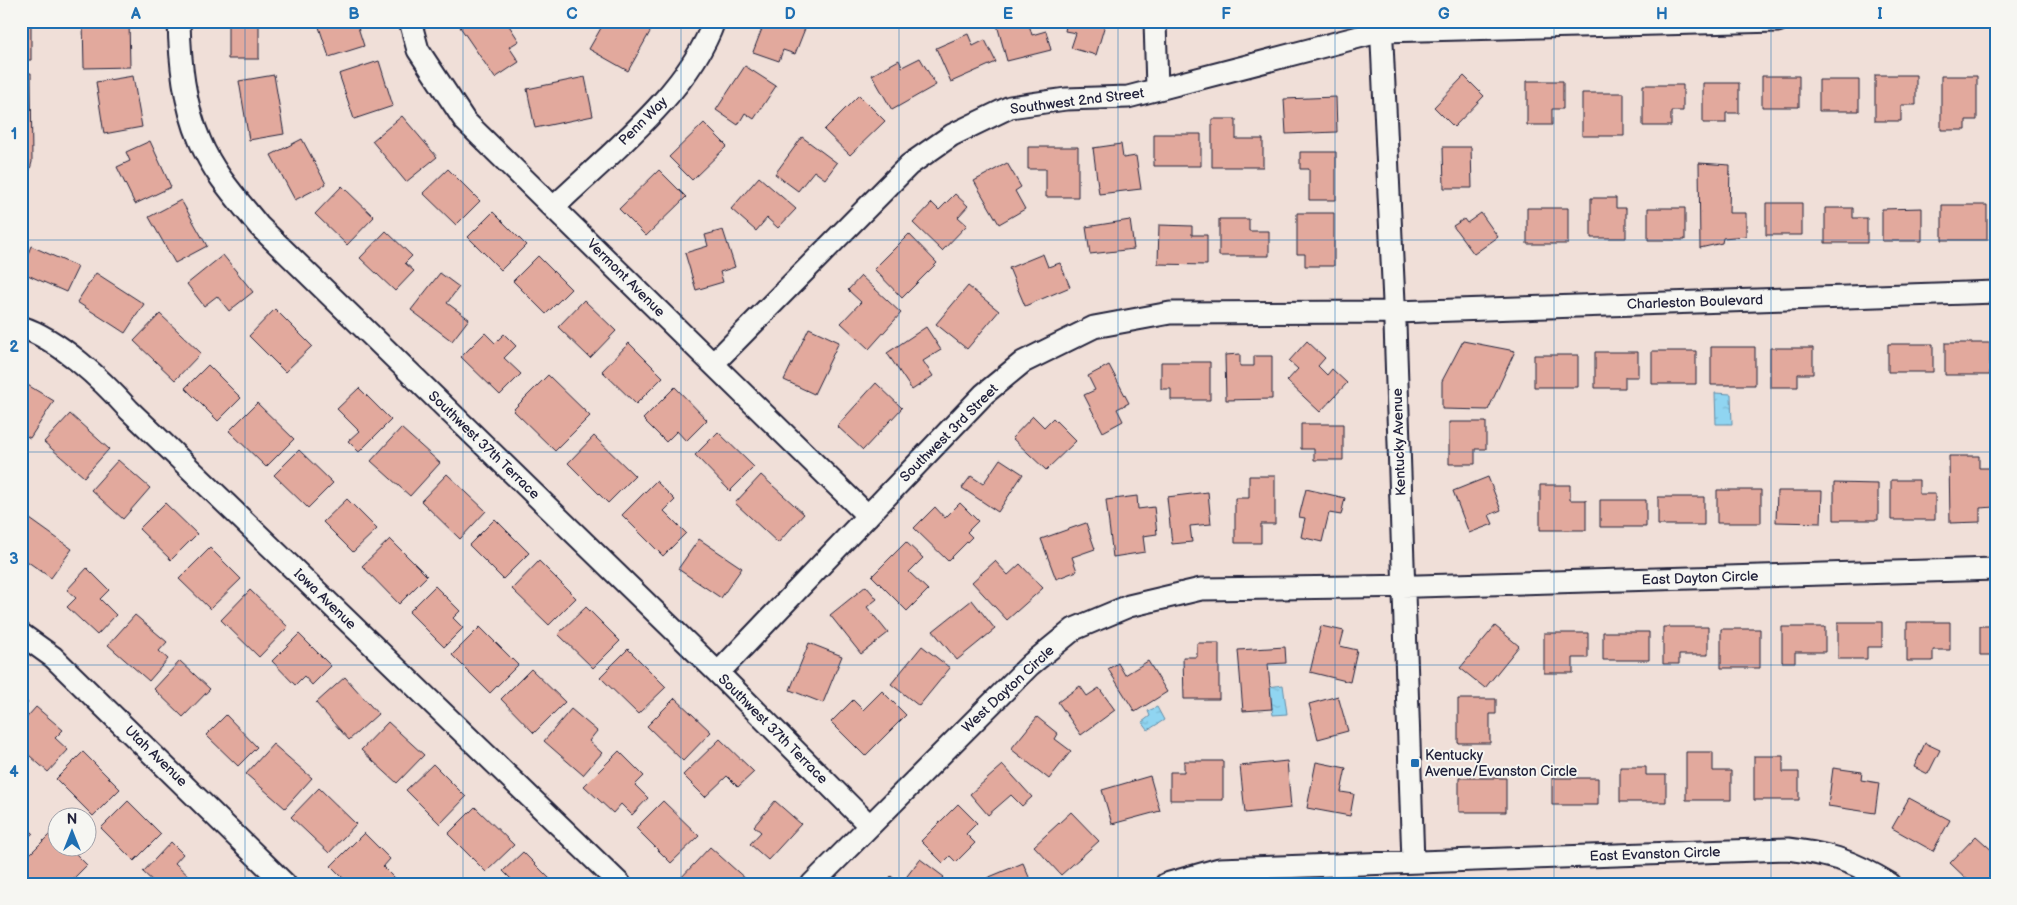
<svg xmlns="http://www.w3.org/2000/svg" width="2017" height="905" viewBox="0 0 2017 905" font-family="'Balsamiq Sans',sans-serif">
  <style>
    .water { fill: url(#water-ripples); stroke: #648da8 }
    .building { fill: #e2a99d; stroke: #22223b }
    .lines { fill: none; stroke-linecap: round; stroke-linejoin: round }
    .street-casing { stroke: #22223b; stroke-width: 25 }
    .street { stroke: #f6f6f2; stroke-width: 21 }
    .grid { fill: none; stroke: #1f6fb2; stroke-width: 1; stroke-opacity: 0.55 }
    .poi-dot { fill: #1f6fb2; stroke: #f6f6f2; stroke-width: 2 }
    .labels { text-anchor: middle; dominant-baseline: central; stroke-width: 4; stroke-linejoin: round; paint-order: stroke }
    .street-label { font-size: 14px; fill: #22223b; stroke: #f6f6f2 }
    .poi-label { font-size: 14px; fill: #22223b; stroke: #f6f6f2; text-anchor: start }
    .neatline { fill: none; stroke: #1f6fb2; stroke-width: 2 }
    .grid-label { font-size: 16px; text-anchor: middle; font-weight: bold; fill: #1f6fb2 }
  </style>
  <defs>
    <pattern id="water-ripples" width="26" height="14" patternUnits="userSpaceOnUse" patternTransform="scale(1.25)"><rect width="26" height="14" fill="#90d5f1"/><path d="M2 4q2-2 4 0t4 0M15 11q2-2 4 0t4 0" fill="none" stroke="#7cb7d0"/></pattern>
  </defs>
  <rect width="100%" height="100%" fill="#f0dfd8"/>
  <filter id="ink" filterUnits="userSpaceOnUse"><feTurbulence type="fractalNoise" baseFrequency=".02" numOctaves="2"/><feDisplacementMap in="SourceGraphic" scale="10" xChannelSelector="R" yChannelSelector="G"/><feConvolveMatrix kernelMatrix="1 2 1 2 8 2 1 2 1" color-interpolation-filters="sRGB"/></filter>
  <g filter="url(#ink)">
    <path class="water" d="M1715,393L1731,394L1732,424H1716Z
      M1283,685L1287,714L1273,715L1268,687Z
      M1157,707L1164,720L1148,730L1142,722L1150,716L1148,711Z"/>
    <path class="building" d="M21,21H31V60H21Z
      M83,21H129L130,67L84,68Z
      M228,21H259V59H228Z
      M317,21H356L364,46L329,57Z
      M469,21H506L519,41L509,47L519,62L495,78L460,27Z
      M605,21L616,26L619,21H651L655,23L628,71L589,49Z
      M765,21H808L795,54L783,50L779,61L753,52Z
      M996,21H1028L1032,35L1046,31L1051,50L1007,61Z
      M1067,21H1106L1096,55L1071,48L1076,33L1065,31Z
      M968,34L973,46L985,40L996,62L951,82L936,48Z
      M920,58L936,85L892,110L872,75L899,60L902,67Z
      M379,61L393,106L354,119L339,74Z
      M745,66L776,86L754,119L745,113L738,125L716,110Z
      M21,73H31L32,162L21,201Z
      M274,75L284,134L249,140L239,81Z
      M1875,75H1916V105H1901V121H1875Z
      M133,76L142,127L104,134L96,82Z
      M1464,76L1484,96L1454,127L1434,107Z
      M1762,76H1799V107H1762Z
      M1941,76H1977V120H1966V130H1941Z
      M585,77L593,116L535,128L527,89Z
      M1819,80H1859V111H1819Z
      M1527,81H1563V109H1552V125H1527Z
      M1703,83H1739V113H1726V123H1703Z
      M1643,85H1683V111H1671V126H1643Z
      M1582,93H1624V136H1582Z
      M859,95L885,121L850,155L824,130Z
      M1336,97L1337,132L1286,134L1284,99Z
      M402,116L437,157L406,182L372,141Z
      M1212,119H1236V139H1263V167H1212Z
      M704,123L727,146L692,180L669,157Z
      M1154,134H1201V166H1154Z
      M802,137L837,163L825,179L814,171L798,191L775,174Z
      M302,139L326,184L295,200L271,155Z
      M150,141L171,187L135,204L117,167L130,161L126,152Z
      M1121,144L1123,158L1136,156L1141,189L1099,194L1093,148Z
      M1028,147H1078V197H1046V169H1028Z
      M1443,147H1471L1472,188H1444Z
      M1300,152H1336V200H1309V169H1300Z
      M1007,163L1021,187L1015,191L1025,209L999,224L974,181Z
      M1699,163L1730,165L1729,213H1746V236L1723,238L1722,243L1700,248Z
      M448,169L480,201L456,225L423,193Z
      M659,170L686,197L646,236L619,209Z
      M759,177L796,209L778,228L767,218L756,231L731,209Z
      M342,186L374,217L347,245L315,214Z
      M955,194L968,206L958,217L967,225L942,251L913,223L932,203L939,210Z
      M1591,198H1616V208H1626V238H1591Z
      M181,200L207,246L175,263L149,217Z
      M1766,203H1802V235H1766Z
      M1942,205H1987V240H1942Z
      M1527,208H1568V244H1527Z
      M1648,208H1685V240H1648Z
      M1825,208H1853V218H1867V243H1825Z
      M1922,208V241H1882V209Z
      M493,212L526,245L501,270L468,237Z
      M1297,213H1334V266H1305V254H1297Z
      M1481,213L1498,237L1474,254L1453,226L1464,219L1467,223Z
      M1219,219H1249V231H1269V256H1219Z
      M1130,220L1134,249L1090,254L1086,227Z
      M1159,225L1192,226V235H1207V265L1158,264Z
      M723,230L735,267L720,272L723,282L696,290L685,253L708,246L705,235Z
      M386,231L412,256L405,263L414,271L395,291L360,258Z
      M909,234L937,263L902,298L874,269Z
      M31,246L78,267L66,292L21,272Z
      M1043,254L1048,267L1060,263L1070,287L1025,306L1009,268Z
      M223,255L253,292L229,311L217,296L204,306L187,284Z
      M538,256L571,289L546,314L513,281Z
      M96,273L144,304L125,333L77,302Z
      M440,273L459,287L447,303L469,319L452,341L411,310Z
      M861,276L901,313L869,349L841,323L861,302L848,290Z
      M968,286L999,311L967,349L936,324Z
      M584,300L616,331L590,358L558,327Z
      M275,309L312,346L285,372L249,336Z
      M160,314L201,353L175,380L134,341Z
      M926,327L941,350L923,361L933,376L912,390L887,353Z
      M809,328L839,342L814,394L784,380Z
      M485,333L495,343L504,334L516,346L504,358L521,374L500,395L461,357Z
      M1307,341L1325,358L1318,366L1327,375L1332,369L1347,383L1320,412L1287,381L1298,369L1289,361Z
      M1463,341L1515,351L1488,410L1442,409V381Z
      M629,343L663,377L636,404L602,371Z
      M1945,343H1990V375H1945Z
      M1888,344H1933V372H1888Z
      M1711,347H1755V385H1711Z
      M1770,348H1813V374H1798V387H1770Z
      M1652,351H1696V384H1652Z
      M1595,352H1638V377H1625V388H1595Z
      M1240,354V366H1254V356H1272V399L1226,400L1225,355Z
      M1534,355H1578V387H1534Z
      M1161,362H1210V400H1171V389H1161Z
      M208,365L241,398L218,421L185,388Z
      M1109,365L1129,403L1117,409L1123,421L1103,432L1084,395L1095,390L1088,376Z
      M548,375L590,416L555,451L513,410Z
      M21,381L54,401L30,438L21,433Z
      M876,383L902,408L863,450L837,426Z
      M675,387L707,420L686,441L677,431L666,442L643,419Z
      M359,388L391,420L359,452L348,441L359,431L337,409Z
      M257,403L294,439L266,467L229,431Z
      M70,414L109,449L84,477L44,442Z
      M1033,416L1044,427L1053,418L1076,441L1046,470L1012,438Z
      M1449,422H1486V449H1475V464H1449Z
      M1301,424H1343V460H1314V449H1301Z
      M401,428L440,463L410,496L371,461Z
      M718,432L754,467L730,491L695,455Z
      M594,436L635,476L608,503L568,463Z
      M299,450L333,483L308,508L274,475Z
      M1949,456H1979V468H1995V507L1980,508V522L1950,523Z
      M1000,459L1023,474L998,512L962,488L971,476L983,484Z
      M118,460L150,488L123,519L91,490Z
      M447,474L486,511L460,539L421,501Z
      M761,475L804,514L778,543L735,503Z
      M1249,476H1275V524H1261V543H1235V498H1249Z
      M1488,477L1501,510L1489,515L1493,524L1469,533L1453,491Z
      M1891,480H1919V494H1935V520H1891Z
      M656,481L675,500L664,511L686,533L663,556L622,515Z
      M1834,483L1878,484V520H1834Z
      M1540,485H1570V500H1586V530H1540Z
      M1306,489L1345,498L1341,515L1329,513L1322,542L1301,537L1305,518L1299,517Z
      M1717,490H1761V523H1717Z
      M1777,491H1822L1821,523L1776,522Z
      M1208,492L1211,524L1190,526L1192,542L1172,544L1167,497Z
      M1137,496L1138,509L1154,507L1157,534L1143,536L1145,552L1113,557L1106,500Z
      M1658,497H1704V525H1658Z
      M347,499L377,529L353,552L323,522Z
      M1600,500H1646V527H1600Z
      M165,503L197,534L171,560L139,529Z
      M960,503L978,521L967,532L972,537L948,561L914,528L935,507L945,518Z
      M30,519L72,549L51,578L21,557V531Z
      M495,519L529,553L503,579L469,545Z
      M1086,523L1095,549L1072,557L1077,571L1056,579L1041,539Z
      M390,539L427,576L399,604L362,566Z
      M699,539L742,568L721,598L678,569Z
      M906,542L923,558L909,572L928,590L907,611L872,576Z
      M210,548L241,579L210,609L179,579Z
      M539,561L576,598L549,625L512,589Z
      M995,561L1008,575L1020,564L1043,588L1007,620L972,582Z
      M87,568L109,590L100,599L116,615L97,635L67,607L76,598L67,590Z
      M435,586L460,611L453,618L463,628L444,647L409,612Z
      M866,586L877,599L867,607L888,633L861,654L830,615Z
      M250,590L288,627L259,657L221,620Z
      M972,600L995,629L957,660L933,631Z
      M586,607L620,641L593,668L558,634Z
      M135,615L167,642L159,651L168,659L149,681L108,645Z
      M1838,622H1882V647H1867V659H1838Z
      M1907,622H1950V650H1933V661H1907Z
      M1321,626L1344,631L1340,646L1357,650L1350,682L1310,672Z
      M1495,626L1519,646L1485,688L1460,668Z
      M1980,626H1996V655H1980Z
      M480,627L518,665L490,693L452,655Z
      M1663,627H1708V655H1679V664H1663Z
      M1782,627H1825V652H1795V662H1782Z
      M1721,629H1760V668H1721Z
      M1603,632H1649V660H1603Z
      M1544,633H1588V658H1573V673H1544Z
      M299,634L331,666L312,685L304,676L295,685L272,661Z
      M809,643L842,656L823,703L790,690Z
      M1197,643H1219V699H1184L1183,657H1197Z
      M922,646L950,668L919,706L891,684Z
      M1285,647L1286,663L1268,664L1272,709L1243,711L1238,650Z
      M628,649L666,687L638,714L600,677Z
      M180,661L210,689L183,717L154,689Z
      M1148,661L1167,692L1135,712L1108,669L1118,663L1125,675Z
      M531,669L565,702L534,733L501,699Z
      M345,677L378,714L349,740L316,703Z
      M1080,686L1087,696L1099,688L1115,710L1081,735L1058,702Z
      M882,691L906,715L865,756L831,722L853,700L863,710Z
      M21,696L28,703L21,709Z
      M1338,696L1348,731L1318,739L1309,704Z
      M675,698L711,732L683,761L647,726Z
      M1458,699H1496V714H1490V743H1458Z
      M36,707L63,730L55,738L68,750L48,772L21,748V724Z
      M571,709L597,731L589,741L602,753L583,775L544,741Z
      M226,715L257,747L238,766L206,735Z
      M1037,717L1058,734L1055,739L1071,751L1049,779L1011,749Z
      M388,722L424,755L397,783L361,750Z
      M720,739L754,772L738,787L727,776L705,797L683,775Z
      M1925,743L1940,750L1928,774L1914,767Z
      M273,744L312,778L285,808L246,774Z
      M619,751L644,776L635,785L648,798L632,815L621,804L613,813L584,786Z
      M83,752L120,789L93,816L56,779Z
      M1686,752H1713V771H1731V800H1686Z
      M1754,756H1783V772H1799V800H1754Z
      M1184,761H1223V800H1170V772H1184Z
      M1287,761L1291,808L1245,813L1240,766Z
      M1316,762L1346,768L1341,792L1354,794L1350,816L1307,808Z
      M433,764L466,797L440,824L406,790Z
      M1003,765L1032,797L1022,806L1011,795L988,815L970,794Z
      M1620,767H1646V775H1666V802H1620Z
      M1833,768L1862,772L1861,780L1879,783L1875,813L1828,806Z
      M1150,776L1160,811L1112,824L1102,790Z
      M1459,778H1506V812H1459Z
      M1552,778H1598V805H1552Z
      M319,788L356,824L329,853L291,817Z
      M1909,798L1950,820L1933,851L1892,828Z
      M128,801L161,834L134,861L101,828Z
      M663,801L699,836L671,863L636,828Z
      M775,801L801,824L768,860L750,844L761,832L754,826Z
      M958,804L977,823L966,834L975,843L956,862L950,856L943,863L921,841Z
      M475,807L514,845L486,872L448,834Z
      M21,808L28,815L22,822L33,833L21,844Z
      M1071,812L1099,841L1061,875L1034,846Z
      M53,831L58,835V848H70L87,865L68,884H55L52,881L50,884H37L21,868V863Z
      M364,833L390,859L383,867L395,879L390,884H349L331,866Z
      M1976,836L1996,854V884H1972L1950,863Z
      M171,842L183,854L175,863L197,884H156L143,872Z
      M710,847L748,881L746,884H683L679,880Z
      M523,852L555,884H512L514,882L503,871Z
      M920,859L944,877L938,884H901Z
      M1023,863L1032,884H990L987,878Z
      M891,876L900,884H885Z"/>
    <g class="lines">
      <g class="street-casing">
        <path id="street" d="M179,21C180,62 184,104 200,141C213,173 238,200 259,226L718,673L869,825
          M410,21L418,50L465,121L868,516
          M1155,21L1157,89
          M1381,21L1395,324L1413,862
          M554,207C607,156 690,91 714,21
          M21,327C59,339 103,381 129,410L620,884
          M713,364L909,165L952,135L1010,107L1066,99L1128,97L1382,31L1778,21
          M21,634L53,657L285,884
          M718,673L984,394L1023,362L1094,327L1170,313L1395,312L1996,292
          M812,884L1030,665L1074,629L1129,606L1201,589L1418,586L1996,569
          M1166,884L1219,869L1788,849C1833,855 1851,860 1890,884"/>
      </g>
      <use href="#street" class="street"/>
    </g>
  </g>
  <path class="grid" d="M245,21V884M463,21V884M681,21V884M899,21V884M1118,21V884M1335,21V884M1554,21V884M1771,21V884M21,240H1996M21,452H1996M21,665H1996"/>
  <rect class="poi-dot" x="1410" y="758" width="10" height="10" rx="2.5"/>
  <g class="labels">
    <g class="street-label">
      <text transform="translate(1077 101) rotate(-7)">Southwest 2nd Street</text>
      <text transform="translate(643 121) rotate(-45)">Penn Way</text>
      <text transform="translate(626 278) rotate(45)">Vermont Avenue</text>
      <text transform="translate(1695 302) rotate(-2)">Charleston Boulevard</text>
      <text transform="translate(949 433) rotate(-45)">Southwest 3rd Street</text>
      <text transform="translate(1399 442) rotate(-92)">Kentucky Avenue</text>
      <text transform="translate(484 445) rotate(44)">Southwest 37th Terrace</text>
      <text transform="translate(1700 578) rotate(-2)">East Dayton Circle</text>
      <text transform="translate(325 599) rotate(44)">Iowa Avenue</text>
      <text transform="translate(1008 689) rotate(-43)">West Dayton Circle</text>
      <text transform="translate(773 729) rotate(45)">Southwest 37th Terrace</text>
      <text transform="translate(156 756) rotate(44)">Utah Avenue</text>
      <text transform="translate(1655 854) rotate(-2)">East Evanston Circle</text>
    </g>
    <g class="poi-label">
      <text x="1425" y="755">Kentucky<tspan x="1425" dy="16">Avenue/Evanston Circle</tspan></text>
    </g>
  </g>
  <rect width="2017" height="905" fill="none" stroke="#f6f6f2" stroke-width="55"/>
  <g transform="translate(72 832)"><circle r="24" fill="#f6f6f2" stroke="#a1a1a9"/>
  <path d="M0-4L9 19L0 12L-9 19Z" fill="#1f6fb2"/>
  <text y="-8" font-size="14" font-weight="bold" text-anchor="middle" fill="#22223b">N</text>
  </g>
  <rect x="28" y="28" width="1962" height="850" class="neatline"/>
  <g class="grid-label">
    <text x="136" y="19">A</text>
    <text x="354" y="19">B</text>
    <text x="572" y="19">C</text>
    <text x="790" y="19">D</text>
    <text x="1008" y="19">E</text>
    <text x="1226" y="19">F</text>
    <text x="1444" y="19">G</text>
    <text x="1662" y="19">H</text>
    <text x="1880" y="19">I</text>
    <text x="14" y="139">1</text>
    <text x="14" y="352">2</text>
    <text x="14" y="564">3</text>
    <text x="14" y="777">4</text>
  </g>
</svg>
